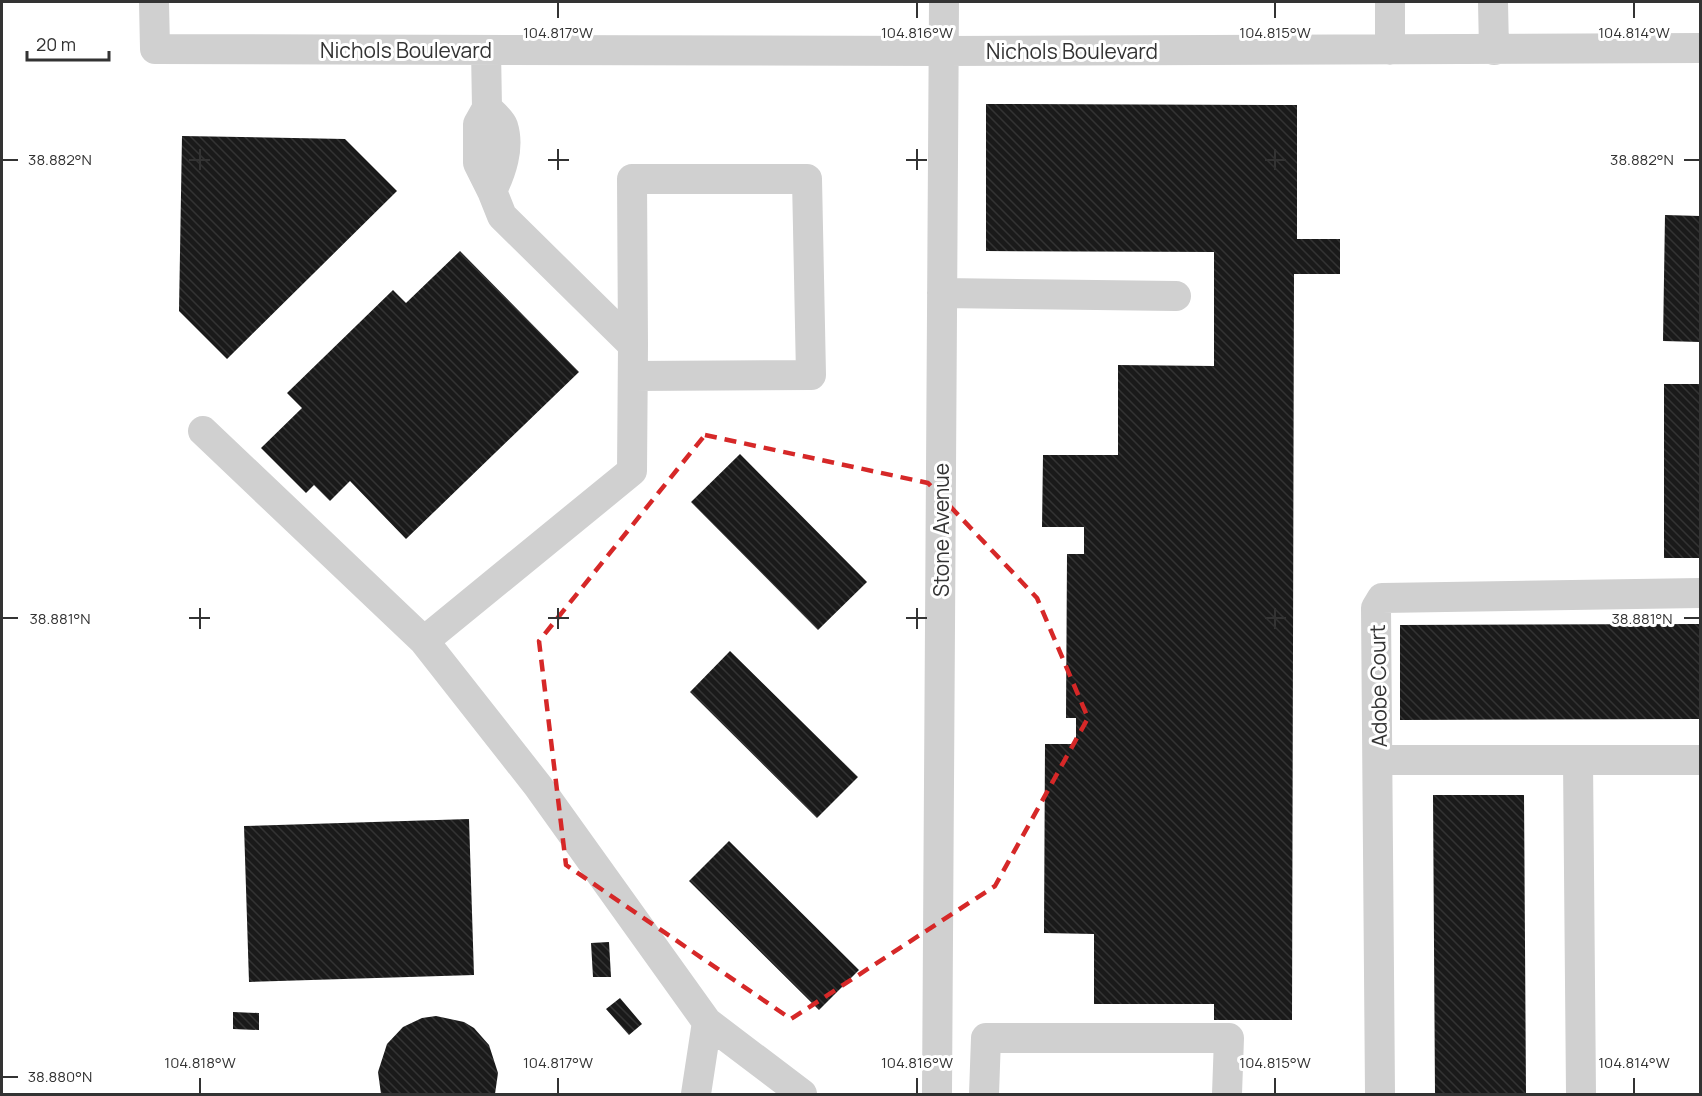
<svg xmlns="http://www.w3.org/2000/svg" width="1702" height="1096" viewBox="0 0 1702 1096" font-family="Manrope,sans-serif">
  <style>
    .building { fill: url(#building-back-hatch) }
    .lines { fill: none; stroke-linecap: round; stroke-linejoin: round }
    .minor { stroke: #d0d0d0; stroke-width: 30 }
    .marked { fill: none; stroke: #d62828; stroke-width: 4.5; stroke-dasharray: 12 8; stroke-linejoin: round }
    .ticks { fill: none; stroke: #333; stroke-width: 2 }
    .labels { text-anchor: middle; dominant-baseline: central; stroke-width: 6; stroke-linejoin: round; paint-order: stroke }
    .street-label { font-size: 21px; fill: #333; stroke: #fff }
    .ticks-label { font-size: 15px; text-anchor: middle; fill: #333; stroke: #fff; stroke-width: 6; stroke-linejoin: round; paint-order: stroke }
  </style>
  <defs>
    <pattern id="building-back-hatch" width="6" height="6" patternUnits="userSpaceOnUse" patternTransform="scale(1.5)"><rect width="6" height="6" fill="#1a1a1a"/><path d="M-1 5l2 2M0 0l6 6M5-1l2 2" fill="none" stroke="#333"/></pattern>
  </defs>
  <rect width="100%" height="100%" fill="#fff"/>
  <path class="building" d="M986,104L1297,105V239H1340V274H1294L1292,1020H1214V1004H1094V934L1044,933L1045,744H1076V718H1066L1067,554H1084V527H1042L1043,455H1118V365L1214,366V252L986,251Z
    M182,136L345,139L397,191L227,359L179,311Z
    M1665,215L1700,216V342L1663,341Z
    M460,251L579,372L406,539L350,481L330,501L314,485L306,493L261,448L302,408L287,393L393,290L406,303Z
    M1664,384H1700V558H1664Z
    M740,454L867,582L818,630L691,502Z
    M1700,624V719L1400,720V625Z
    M730,651L858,777L817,818L690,692Z
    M1433,795H1524L1526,1094H1435Z
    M469,819L474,975L249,982L244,826Z
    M729,841L859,970L819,1010L689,881Z
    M609,942L611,977H593L591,943Z
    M620,998L642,1024L629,1035L606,1009Z
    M233,1012L259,1013V1030L233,1029Z
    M436,1016L464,1022L474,1028L489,1045L498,1073L495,1094H381L378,1072L387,1044L403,1027L422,1018Z"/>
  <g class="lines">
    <path class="minor" d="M154,2L155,49L943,51L1700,48
      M1493,2L1494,50
      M486,50L487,108L478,124V163L492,191C501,172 510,148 503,126C501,120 492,113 487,108
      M1390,50V2
      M492,191L502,216L633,345L632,471L424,641L538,786L707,1022L802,1094
      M942,293L1176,296
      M633,345L632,179H807L811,375L633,376
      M203,431L424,641
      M1379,760H1700
      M1578,760L1581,1094
      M696,1094L707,1022
      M937,1094L944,2
      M984,1094L986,1038H1229L1227,1094
      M1380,1094L1376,608L1382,598L1700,593"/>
  </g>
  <path class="marked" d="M705,435L928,483L1037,598L1088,718L995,886L791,1019L566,865L539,641Z"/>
  <path class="ticks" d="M558,3V18M917,3V18M1275,3V18M1634,3V18M200,149V170M558,149V170M917,149V170M1275,149V170M3,160H18M189,160H210M548,160H569M906,160H927M1265,160H1286M1684,160H1699M200,608V629M558,608V629M917,608V629M1275,608V629M3,618H18M189,618H210M548,618H569M906,618H927M1265,618H1286M1684,618H1699M3,1077H18M200,1078V1093M558,1078V1093M917,1078V1093M1275,1078V1093M1634,1078V1093"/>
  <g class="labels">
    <g class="street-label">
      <text x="406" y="50">Nichols Boulevard</text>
      <text x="1072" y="51">Nichols Boulevard</text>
      <text transform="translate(941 530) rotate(-90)">Stone Avenue</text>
      <text transform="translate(1378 686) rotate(-91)">Adobe Court</text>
    </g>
  </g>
  <g class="ticks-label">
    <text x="558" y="38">104.817°W</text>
    <text x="917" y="38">104.816°W</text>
    <text x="1275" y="38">104.815°W</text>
    <text x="1634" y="38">104.814°W</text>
    <text x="60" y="165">38.882°N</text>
    <text x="1642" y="165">38.882°N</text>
    <text x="60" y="624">38.881°N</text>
    <text x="1642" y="624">38.881°N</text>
    <text x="200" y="1068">104.818°W</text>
    <text x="558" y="1068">104.817°W</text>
    <text x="917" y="1068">104.816°W</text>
    <text x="1275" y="1068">104.815°W</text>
    <text x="1634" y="1068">104.814°W</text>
    <text x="60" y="1082">38.880°N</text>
  </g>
  <rect width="1702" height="1096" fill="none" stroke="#333333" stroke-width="6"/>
  <path d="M27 51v9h82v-9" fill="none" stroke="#333333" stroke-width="3"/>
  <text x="36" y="51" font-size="18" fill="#333333" stroke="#ffffff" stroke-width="4.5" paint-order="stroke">20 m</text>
</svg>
